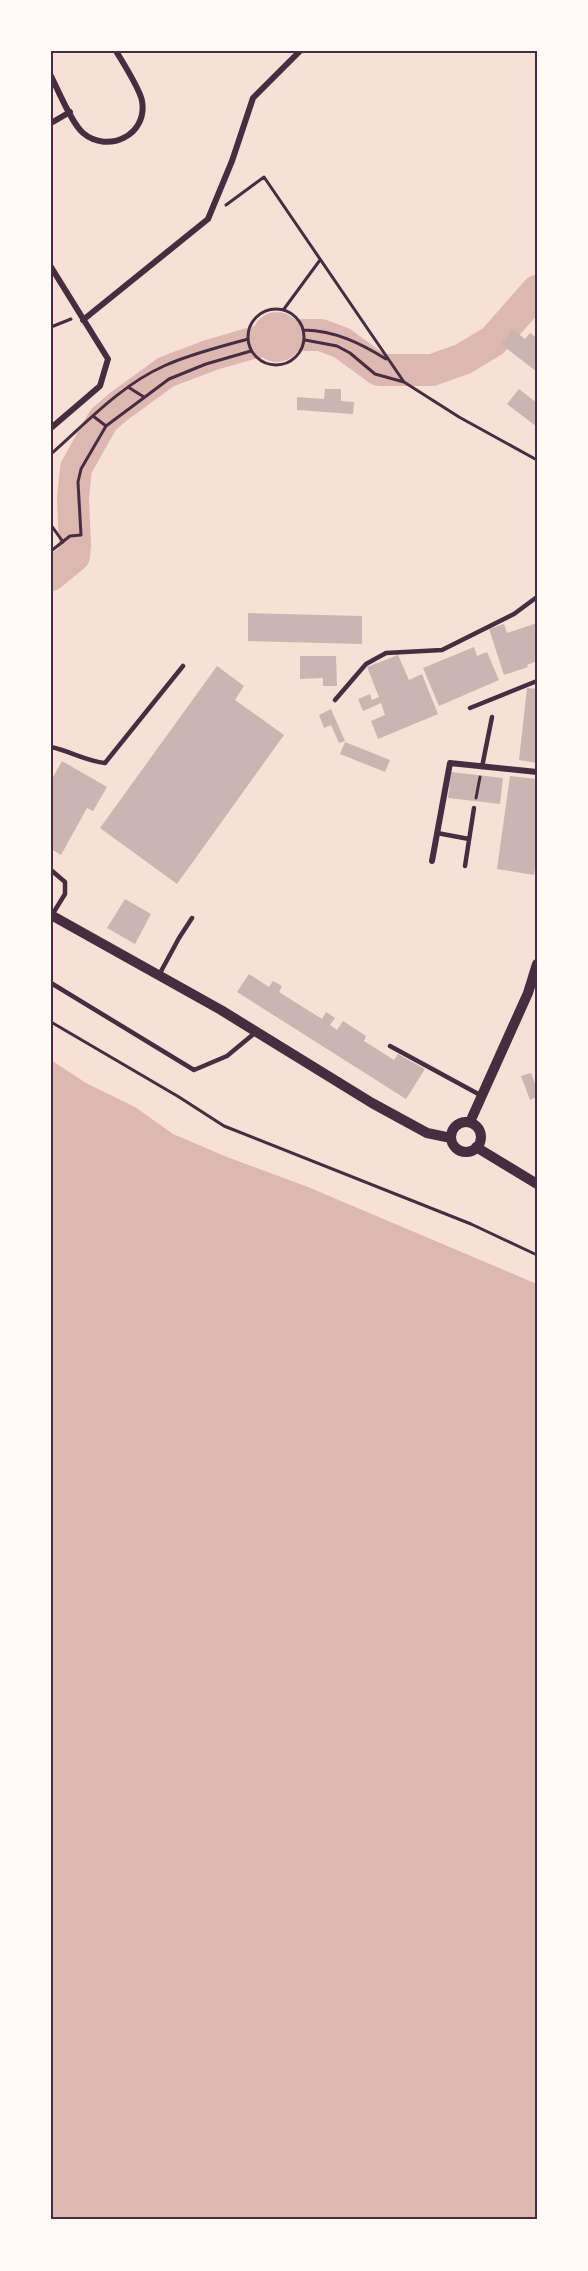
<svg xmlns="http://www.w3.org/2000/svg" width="588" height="2271" viewBox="0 0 588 2271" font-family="Montserrat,sans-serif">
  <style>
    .water { fill: #dcb8b0 }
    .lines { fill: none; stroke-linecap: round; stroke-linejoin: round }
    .river { stroke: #dcb8b0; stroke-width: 32 }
    .building { fill: #ccb4b1 }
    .path { stroke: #4a2c40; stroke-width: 3 }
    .service { stroke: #4a2c40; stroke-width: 4.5 }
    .minor { stroke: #4a2c40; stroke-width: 6 }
    .tertiary { stroke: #4a2c40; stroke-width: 10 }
    .neatline { fill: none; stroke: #4a2c40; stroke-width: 2 }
  </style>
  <rect width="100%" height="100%" fill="#f7e1d7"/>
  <path class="water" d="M252 337a25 25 0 1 1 50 0a25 25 0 1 1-50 0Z
    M51,1060L86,1083L135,1107L173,1134L227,1157L308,1187L537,1284V2220H51Z"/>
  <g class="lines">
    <path class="river" d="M51,575L74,556L75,545L73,498L76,468L103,420L118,407L166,372L211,355L252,343L302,335H321L342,343L379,370H432L463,359L493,341L537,291"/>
  </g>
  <path class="building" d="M512,329L525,339L530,333L537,338V372L501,344Z
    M325,389H341V401L354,402L353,414L297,410V397L324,399Z
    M519,389L537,403V427L507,404Z
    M248,613L362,616V644L248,641Z
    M537,623V661L527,665L528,667L504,675L489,629L504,624L507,633Z
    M474,647L477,656L487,652L499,680L439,706L423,668Z
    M398,655L409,680L422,674L438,714L378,739L371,721L385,715L381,703L363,711L358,699L370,694L372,700L379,697L367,667Z
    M300,656H336L337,686H323V678L300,679Z
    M217,666L244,686L235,700L284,735L177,884L100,828Z
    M527,688L537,689V763L519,760Z
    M331,709L345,741L339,743L331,725L324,728L319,715Z
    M345,742L390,760L385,772L340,754Z
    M62,761L107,787L93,811L87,808L61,855L51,849V781Z
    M451,772L503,778L500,804L448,798Z
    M510,776L537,779V853L534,875L497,869Z
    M125,899L151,914L135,944L107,928Z
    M249,974L269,987L273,981L282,986L279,992L322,1019L326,1012L335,1018L330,1025L337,1030L343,1021L366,1036L364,1041L394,1060L398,1054L425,1069L406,1099L237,992Z
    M531,1073L537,1089V1097L530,1100L521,1076Z"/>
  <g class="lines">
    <path class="path" d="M226,205L264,177L404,382
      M248 337a28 28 0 1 1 56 0a28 28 0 1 1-56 0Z
      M284,309L320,260
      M51,327L71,319
      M304,330C336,331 360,343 386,359
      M305,340L337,346L350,353L375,374L404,382L459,417L537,460
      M128,387L144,397
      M93,416L106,426
      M51,454C86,423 121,385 164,366C190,354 220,347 248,339
      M51,525L63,542
      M51,551L70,536L81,535L78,482L81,469L106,426L169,379L206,364L251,351
      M476,798L480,777
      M51,1022L179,1097L224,1126L471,1224L537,1255"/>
    <path class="service" d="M335,700L366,664L386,653L442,650L514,614L537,597
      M470,708L537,681
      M51,747C70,751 86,761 105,763L183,666
      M482,767L492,717
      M437,833L469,839
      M465,866L474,808
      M51,870L65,882V894L52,915
      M159,975L179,938L192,918
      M51,983L194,1070L227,1056L256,1032
      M390,1046L482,1096"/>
    <path class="minor" d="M51,76C58,90 72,124 83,133C108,154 148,135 142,101C140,89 123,63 116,51
      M51,123L70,112
      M51,267L108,359L100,386L51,428
      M83,320L208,219L232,161L253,98L300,51
      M432,861L450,763L537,772"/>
    <path class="tertiary" d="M51,915L221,1010L372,1103L427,1133L451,1138
      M470,1122L528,993L537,964
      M451 1137a15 15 0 1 1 30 0a15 15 0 1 1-30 0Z
      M476,1147L537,1184"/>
  </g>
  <rect width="588" height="2271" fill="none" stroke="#fffaf5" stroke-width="105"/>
  <rect x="52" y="52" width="484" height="2166" class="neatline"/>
</svg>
